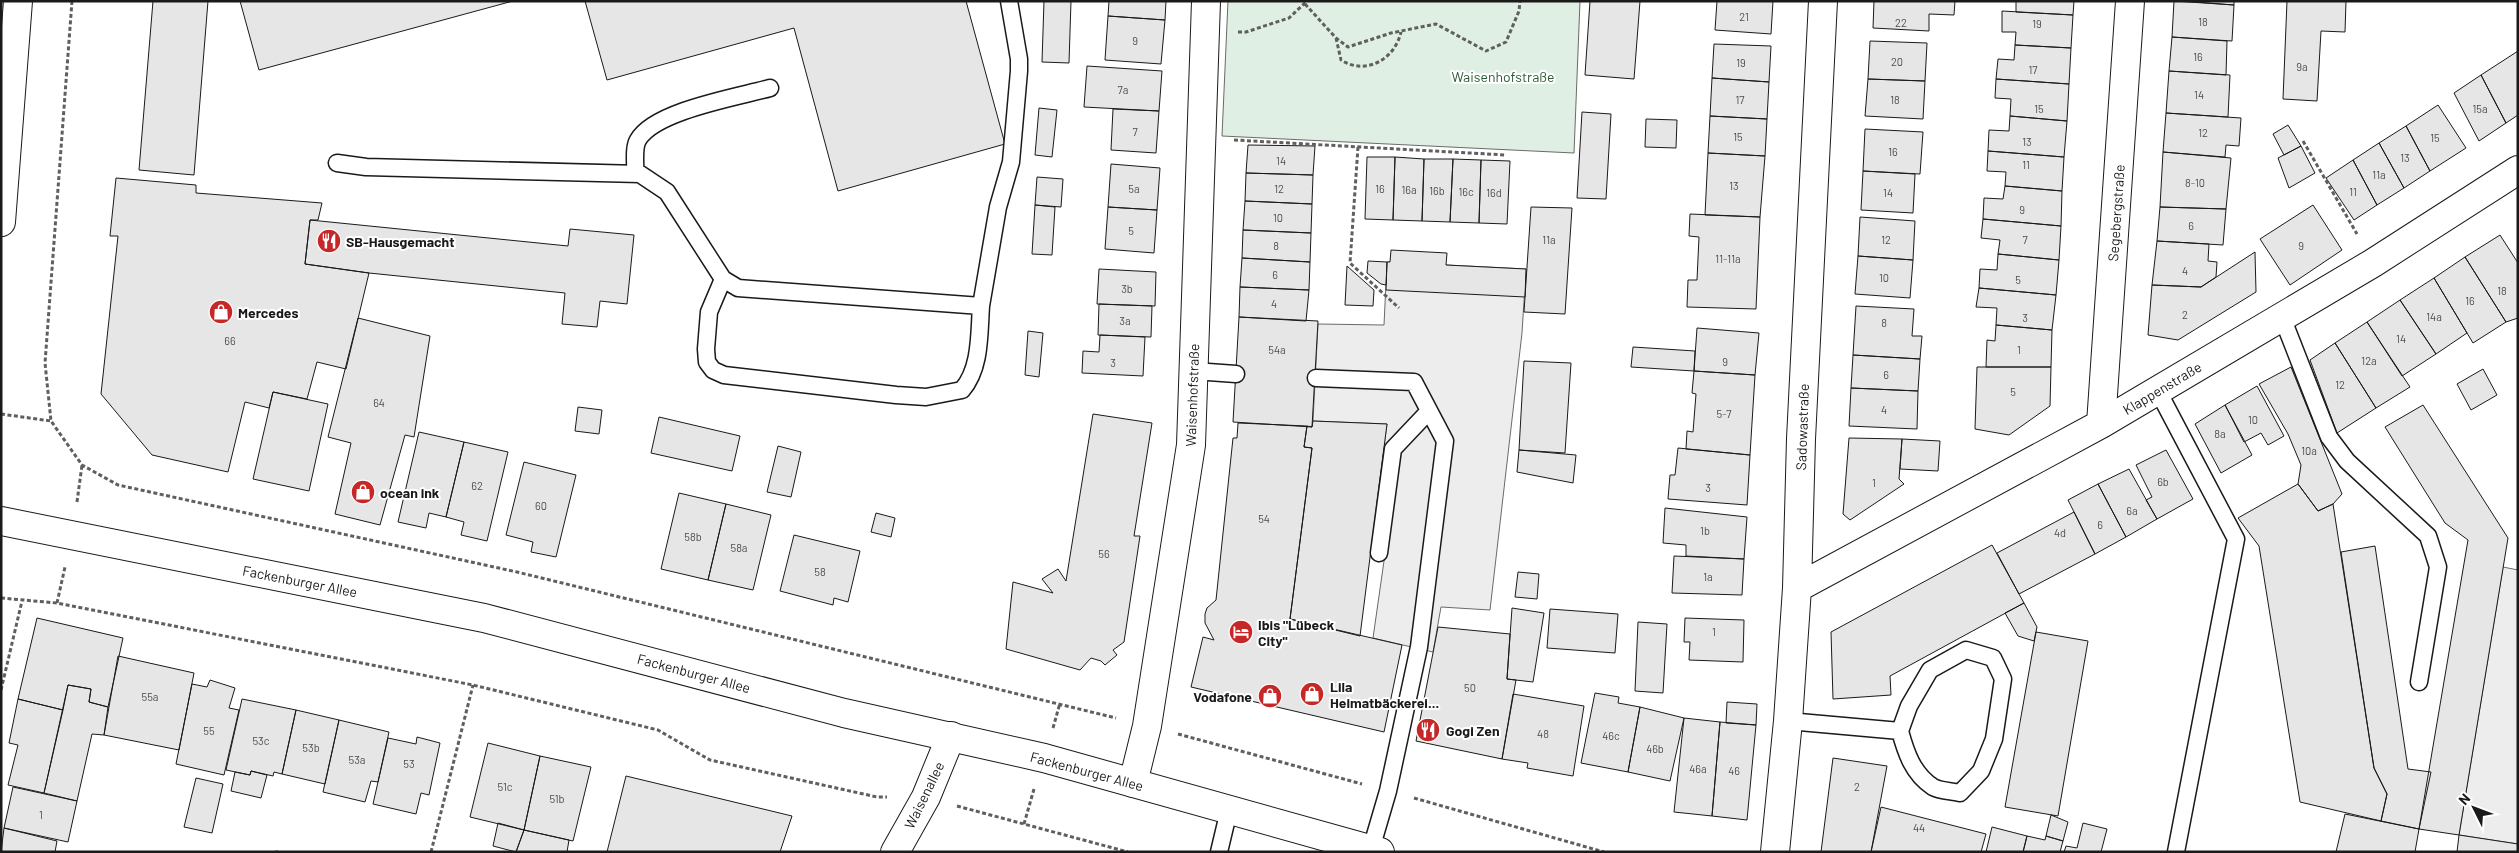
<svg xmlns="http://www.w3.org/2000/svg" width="2519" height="853" viewBox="0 0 2519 853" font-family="Barlow,sans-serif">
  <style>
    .green { fill: #e0efe3; stroke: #6a6a6a }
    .parking { fill: #ededed; stroke: #6a6a6a }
    .building { fill: #e6e6e6; stroke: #1a1a1a }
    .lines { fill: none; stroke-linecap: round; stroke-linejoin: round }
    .lane-casing { stroke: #1a1a1a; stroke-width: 19 }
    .street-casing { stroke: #1a1a1a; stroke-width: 30 }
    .primary-casing { stroke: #1a1a1a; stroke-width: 30 }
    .path { stroke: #5f5f5f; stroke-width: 3; stroke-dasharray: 4 2.5; stroke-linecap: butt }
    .lane { stroke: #fff; stroke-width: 16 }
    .street { stroke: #fff; stroke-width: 28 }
    .primary { stroke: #fff; stroke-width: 28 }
    .labels { text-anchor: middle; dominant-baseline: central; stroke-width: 4; stroke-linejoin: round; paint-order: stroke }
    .number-label { font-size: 11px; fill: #4d4d4d }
    .park-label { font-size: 14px; fill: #2b5a34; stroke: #fff }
    .street-label { font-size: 14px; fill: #1a1a1a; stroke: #fff }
    .poi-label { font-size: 14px; font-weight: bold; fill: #1a1a1a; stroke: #fff; text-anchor: start }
  </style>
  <rect width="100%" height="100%" fill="#fff"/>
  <path class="green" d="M1228,1H1580L1574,153L1222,136Z"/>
  <path class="parking" d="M1387,262L1526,269L1522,333L1490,610L1441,607L1433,652L1373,638L1396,477L1380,474L1387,424L1313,421L1318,324L1384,325Z
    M2503,567L2518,570V844L2459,835Z"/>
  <path class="building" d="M153,1H208L194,175L139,170Z
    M240,1H513L259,70Z
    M585,1H966L1005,144L838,191L794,28L607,80Z
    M1044,1H1071L1069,63L1042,62Z
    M1109,1H1166L1165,20L1108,16Z
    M1590,1H1640L1634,79L1585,75Z
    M1717,1H1773L1771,34L1715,30Z
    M1874,1H1955L1954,15L1929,14V31L1873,28Z
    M2016,1H2074L2073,15L2016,12Z
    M2174,1L2234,5L2232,41L2172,37Z
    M2183,1H2234V5Z
    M2287,1H2346L2345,32L2321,31L2317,101L2283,99Z
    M2002,11L2073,15L2071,48L2015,45L2016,32H2002Z
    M1108,16L1165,20L1161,64L1105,60Z
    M2172,37L2227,41L2226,75L2169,71Z
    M1870,41L1927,43L1925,81L1868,79Z
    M1714,44L1771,46L1769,82L1712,78Z
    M2015,45L2071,48L2069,84L1996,79L1998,59L2014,60Z
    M2518,51V115L2506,123L2481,75Z
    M1087,66L1162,71L1159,111L1084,107Z
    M2169,71L2230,75L2228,117L2166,113Z
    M2481,75L2506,123L2479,141L2454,93Z
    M1712,78L1769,82L1767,119L1710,116Z
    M1868,79L1925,81L1923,119L1865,116Z
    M1996,79L2069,84L2067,121L2010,116L2011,99L1995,98Z
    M2438,105L2466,148L2430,171L2406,126Z
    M1039,108L1057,110L1052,157L1035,155Z
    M1113,109L1159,111L1156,153L1111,150Z
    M1582,112L1611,114L1606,199L1577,198Z
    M2166,113L2241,118L2239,146L2226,145L2225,157L2163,152Z
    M1710,116L1767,119L1765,156L1708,153Z
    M2010,116L2067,121L2064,157L1988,151L1989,130L2009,131Z
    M1646,119L1677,120L1676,148L1645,147Z
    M2288,125L2301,146L2284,155L2273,134Z
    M2406,126L2430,171L2404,188L2379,143Z
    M1865,129L1923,132L1920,174L1863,171Z
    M2379,143L2404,188L2377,205L2353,160Z
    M1248,145L1315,146L1313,175L1246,173Z
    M2301,146L2315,173L2289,188L2278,158Z
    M1988,151L2064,157L2062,191L2005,186L2006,172L1987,171Z
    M2163,152L2231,158L2226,209L2160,207Z
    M1708,153L1765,156L1760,217L1705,215Z
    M1367,157H1395L1393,220L1365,219Z
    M1395,157L1424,159L1422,221L1393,220Z
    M1424,159H1453L1450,222L1422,221Z
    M1453,159L1481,160L1479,223L1450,222Z
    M1481,160L1510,161L1507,224L1479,223Z
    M2353,160L2377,205L2354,220L2326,178Z
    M1111,164L1160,168L1157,210L1108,207Z
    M1863,171L1915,174L1913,213L1861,210Z
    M1246,173L1313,175L1312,204L1245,201Z
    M1037,177L1063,179L1061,207L1035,205Z
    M116,178L196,185V193L322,203L318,220H310L305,264L369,273L346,369L317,362L307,399L273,392L269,408L245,402L228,472L152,455L101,394L118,236H110Z
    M2005,186L2062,191L2061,226L1983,219L1984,198L2003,199Z
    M1245,201L1312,204L1311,233L1243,230Z
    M1035,205L1055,207L1052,255L1032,254Z
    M2313,205L2342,250L2290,285L2260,239Z
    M1108,207L1157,210L1154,253L1105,249Z
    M1531,207L1572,208L1565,314L1524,312Z
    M2160,207L2226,209L2223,245L2157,241Z
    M1690,214L1760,217L1756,309L1687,307L1688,280H1697L1699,237L1689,236Z
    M1860,217L1915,221L1913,260L1858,256Z
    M1983,219L2061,226L2059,260L1998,254L2000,240L1981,238Z
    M310,220L568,246L570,229L634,235L627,304L600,301L597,327L562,324L565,293L369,273L305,264Z
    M1243,230L1311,233L1310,262L1242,258Z
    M2500,235L2518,263V318L2506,322L2465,257Z
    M2157,241L2209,244L2208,261L2217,262L2216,277L2201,287L2152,285Z
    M1391,250L1447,253L1446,265L1526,269L1525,297L1386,290L1387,262H1390Z
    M2255,252L2256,292L2178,340L2148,335L2152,285L2201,287Z
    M1998,254L2059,260L2056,295L1979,288L1980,269L1997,270Z
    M1858,256L1913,260L1910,298L1855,294Z
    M2465,257L2506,322L2473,343L2434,278Z
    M1242,258L1310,262L1309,290L1240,287Z
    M1368,261L1387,262L1386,285L1381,284L1367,273Z
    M1347,266L1374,290L1373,306L1345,305Z
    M1099,269L1156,272L1155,306L1097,304Z
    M2434,278L2467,333L2436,354L2400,300Z
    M1240,287L1309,290L1306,321L1239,317Z
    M1979,288L2056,295L2052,330L1996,325L1997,308L1976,307Z
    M2400,300L2436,354L2402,376L2367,322Z
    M1099,304L1152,306L1151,337L1098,335Z
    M1856,306L1914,309L1912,336H1922L1920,359L1853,355Z
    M1239,317L1318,321L1312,427L1233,422Z
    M358,318L430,336L414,437L405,435L380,525L335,514L351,443L328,437Z
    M2367,322L2410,387L2376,408L2335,343Z
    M1996,325L2052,330L2051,367H1986L1987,340L1995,341Z
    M1697,328L1759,333L1755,375L1694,371Z
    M1028,331L1043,333L1039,377L1025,375Z
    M1100,335L1145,337L1143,376L1082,373L1083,351L1099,352Z
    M2335,343L2376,408L2337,433L2310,360Z
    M1633,347L1695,351L1694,371L1631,367Z
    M1853,355L1920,359L1918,391L1851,388Z
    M1524,361L1571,363L1565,453L1519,450Z
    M1977,367H2051L2050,406L2009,435L1975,429Z
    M2291,367L2342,494L2333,504L2318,511L2298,484L2301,465L2288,434L2259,384Z
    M2483,369L2497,395L2471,410L2457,384Z
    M1694,371L1755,375L1750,455L1686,449L1687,431L1693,432L1696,394L1692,393Z
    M2257,386L2284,436L2268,445L2261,433L2244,442L2225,405Z
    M1851,388L1918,391L1917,429L1849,426Z
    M273,392L328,404L309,491L253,479Z
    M2225,405L2252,455L2221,473L2195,424Z
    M2423,405L2508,538L2459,835L2419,829L2468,540L2445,523L2385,427Z
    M578,407L602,410L599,434L575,431Z
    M1093,414L1152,423L1134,536H1140L1124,642L1113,650L1117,655L1105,665L1101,661L1091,658L1080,670L1006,649L1013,582L1053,593L1042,579L1058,569L1066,581Z
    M659,417L740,436L732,471L651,453Z
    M1313,421L1387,424L1360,636L1290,619L1312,448L1304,447L1307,426L1312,427Z
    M1238,423L1307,426L1304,447L1312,448L1290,619L1402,645L1384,732L1191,687L1203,637L1214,640L1205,623V614L1207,608L1216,600L1233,438H1237Z
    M419,432L464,442L446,517L429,513L426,528L398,522Z
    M1849,438L1902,439L1899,479L1904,484L1850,520L1843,514Z
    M1902,439L1940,441L1938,471L1900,469Z
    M464,442L508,452L487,541L461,535L464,522L446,517Z
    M778,446L801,452L791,497L767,492Z
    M1678,448L1750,455L1747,505L1668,499L1670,475H1675Z
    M1519,450L1576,455L1573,483L1517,472Z
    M2166,450L2193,499L2157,519L2146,500L2152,497L2136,465Z
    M524,462L576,475L556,557L531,552L533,542L506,535Z
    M2129,469L2157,519L2126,537L2098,484Z
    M2098,484L2126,537L2095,554L2068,500Z
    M2298,484L2318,511L2333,504L2374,768L2387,794L2381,821L2300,802L2259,546L2238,518Z
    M679,493L726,504L708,580L661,569Z
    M726,504L771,515L753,590L708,580Z
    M1665,508L1747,517L1744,559L1686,556V545L1663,543Z
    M2074,512L2095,554L2019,594L1997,553Z
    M876,513L895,518L891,537L871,532Z
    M794,535L860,551L848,602L834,598L833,605L780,591Z
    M1992,545L2024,603L1890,676L1891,695L1833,699L1831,632Z
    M2375,546L2408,769L2431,772L2419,829L2381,821L2387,794L2374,768L2341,552Z
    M1674,556L1744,559L1742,595L1672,593Z
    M1518,572L1539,574L1537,599L1515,597Z
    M2024,603L2037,627L2034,641L2018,636L2005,613Z
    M1512,608L1544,613L1533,682L1507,679Z
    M1550,609L1618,614L1615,653L1547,648Z
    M37,618L123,638L108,707L89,702L91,689L68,685L63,710L18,699Z
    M1685,618L1744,620L1743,662L1689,660L1690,642H1684Z
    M1638,622L1667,624L1663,693L1635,691Z
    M1438,627L1510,634L1507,679L1516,680L1502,759L1416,741Z
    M2036,632L2088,641L2058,816L2005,807Z
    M118,656L194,673L179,750L104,735Z
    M210,680L235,688L229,708L239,710L224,775L176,764L192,684L207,687Z
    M68,685L91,689L89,702L108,707L104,735L92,734L77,801L44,793Z
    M1595,693L1619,697L1618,703L1640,707L1628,772L1581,763Z
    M1513,694L1584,706L1573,776L1527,768L1528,763L1502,759Z
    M18,699L63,710L44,793L8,785L18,745L9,743Z
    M242,699L296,710L282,774L274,772L273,776L251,771L250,775L226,770Z
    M1727,702L1757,704L1756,725L1726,723Z
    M1640,707L1684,718L1670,781L1628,772Z
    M296,710L339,720L325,784L282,774Z
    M1684,718L1720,722L1712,816L1674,812Z
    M339,720L389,732L378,782L371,781L365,802L323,792Z
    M1720,722L1756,725L1747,820L1712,816Z
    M417,737L440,743L429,795L421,793L416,814L373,804L388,738L416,744Z
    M488,743L540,756L524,830L470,817Z
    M540,756L591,767L573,841L524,830Z
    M1833,758L1887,766L1871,852H1821Z
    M251,771L267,775L261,798L231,791L235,772L250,775Z
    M626,776L792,816L780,852H607Z
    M196,778L223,784L212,833L184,827Z
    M13,787L77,801L68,842L4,828Z
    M1881,807L1986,834L1981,852H1871Z
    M2345,814L2419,829L2415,852H2336Z
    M2051,815L2068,822L2063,841L2046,836Z
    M498,823L524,830L516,852L493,846Z
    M2083,823L2107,829L2101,852H2064L2066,846L2077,848Z
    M1992,827L2027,836L2023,852H1986Z
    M4,828L57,841L55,852H1Z
    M524,830L569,840L567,852H516Z
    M2459,835L2518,844V852H2457Z
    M2027,836L2045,840L2046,836L2063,841L2060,852H2023Z"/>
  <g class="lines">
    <g class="lane-casing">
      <path id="lane" d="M337,163L366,167L640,174L667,192L723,279L738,288L981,306L998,207L1011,162L1019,71V59L1009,1
        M635,174C636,165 633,148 638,140C654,111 737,97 770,88
        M723,279L709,312L706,349L707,362L713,370L724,375L896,395L926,397L962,390C981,368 979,334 981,306
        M2282,317L2329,437L2347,461L2428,536L2438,567L2419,682
        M1194,371L1236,374
        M1316,378L1414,382L1445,441L1419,647L1388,791L1371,849
        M2158,391L2236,539L2176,852
        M1379,553L1393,449L1429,411
        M1788,721L1900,731C1906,753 1913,774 1933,787C1940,791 1952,791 1960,793L1981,771L1994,739L2003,679L1993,658L1966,650L1930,670L1909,706L1900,731
        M1219,852L1229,810"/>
    </g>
    <g class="street-casing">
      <path id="street" d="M2101,424L2130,1
        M1797,588L2101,424L2373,263L2518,170
        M1133,783L1147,726L1191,445L1206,1
        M895,852L926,797L951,736
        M1775,852L1788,721L1797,588L1801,439L1823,1"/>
    </g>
    <g class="primary-casing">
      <path id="primary" d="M1,222L18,1
        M1,521L484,618L844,713L1044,758L1380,852"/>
    </g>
    <path class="path" d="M72,1L45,363L51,421L82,465L118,485L517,572L1116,718
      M1305,4L1336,38L1348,47L1391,33L1436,24L1486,51L1506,42L1519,11L1520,1
      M1238,32H1246L1289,18L1307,1
      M1336,38L1341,60C1366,76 1395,59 1401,32
      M1234,140L1506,155
      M2303,141L2357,234
      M1358,147L1350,263L1399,308
      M1,414L51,421
      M77,502L82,465
      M1,598L57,603L473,685L658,730L710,760L877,797H887
      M57,603L65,567
      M1,690L22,601
      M1053,728L1060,703
      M1178,734L1362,784
      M1414,798L1604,852
      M957,806L1128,852
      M1024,824L1034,789
      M275,852H278
      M431,852L473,685"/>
    <use href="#lane" class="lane"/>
    <use href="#street" class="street"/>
    <use href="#primary" class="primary"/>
  </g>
  <defs>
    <g id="restaurant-disc" transform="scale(1.25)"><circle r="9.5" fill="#c62828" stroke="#fff"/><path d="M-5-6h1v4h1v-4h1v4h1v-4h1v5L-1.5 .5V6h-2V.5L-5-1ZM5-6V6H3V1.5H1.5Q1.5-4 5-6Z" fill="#fff"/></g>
    <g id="shop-disc" transform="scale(1.25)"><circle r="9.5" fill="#c62828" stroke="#fff"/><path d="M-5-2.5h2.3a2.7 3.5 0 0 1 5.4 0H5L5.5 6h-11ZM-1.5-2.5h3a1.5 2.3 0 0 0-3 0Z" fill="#fff"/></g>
    <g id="hotel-disc" transform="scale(1.25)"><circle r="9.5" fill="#c62828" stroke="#fff"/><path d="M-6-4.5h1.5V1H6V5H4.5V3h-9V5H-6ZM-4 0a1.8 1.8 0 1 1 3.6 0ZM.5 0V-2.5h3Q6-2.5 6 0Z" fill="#fff"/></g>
  </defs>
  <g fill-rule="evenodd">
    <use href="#restaurant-disc" x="329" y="241"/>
    <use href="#shop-disc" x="221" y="312"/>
    <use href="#shop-disc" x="363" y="492"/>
    <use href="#hotel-disc" x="1241" y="632"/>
    <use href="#shop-disc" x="1312" y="694"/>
    <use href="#shop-disc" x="1270" y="696"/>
    <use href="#restaurant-disc" x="1428" y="730"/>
  </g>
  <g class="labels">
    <g class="number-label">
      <text x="1744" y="16">21</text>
      <text x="2203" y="21">18</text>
      <text x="1901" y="22">22</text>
      <text x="2037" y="23">19</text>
      <text x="1135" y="40">9</text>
      <text x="2198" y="56">16</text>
      <text x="1897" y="61">20</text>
      <text x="1741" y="62">19</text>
      <text x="2302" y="66">9a</text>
      <text x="2033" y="69">17</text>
      <text x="1123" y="89">7a</text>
      <text x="2199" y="94">14</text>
      <text x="1740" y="99">17</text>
      <text x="1895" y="99">18</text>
      <text x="2039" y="108">15</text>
      <text x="2480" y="108">15a</text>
      <text x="1135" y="131">7</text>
      <text x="2203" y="132">12</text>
      <text x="1738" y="136">15</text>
      <text x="2435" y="137">15</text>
      <text x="2027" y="141">13</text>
      <text x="1893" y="151">16</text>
      <text x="2405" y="157">13</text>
      <text x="1281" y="160">14</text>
      <text x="2026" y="164">11</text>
      <text x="2379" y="174">11a</text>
      <text x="2195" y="182">8-10</text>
      <text x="1734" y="185">13</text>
      <text x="1134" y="188">5a</text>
      <text x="1279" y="188">12</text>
      <text x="1380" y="188">16</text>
      <text x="1409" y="189">16a</text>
      <text x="1437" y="190">16b</text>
      <text x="1466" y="191">16c</text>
      <text x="2353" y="191">11</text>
      <text x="1494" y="192">16d</text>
      <text x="1888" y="192">14</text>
      <text x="2022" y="209">9</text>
      <text x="1278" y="217">10</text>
      <text x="2191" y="225">6</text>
      <text x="1131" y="230">5</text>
      <text x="1549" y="239">11a</text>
      <text x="1886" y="239">12</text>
      <text x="2025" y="239">7</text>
      <text x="1276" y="245">8</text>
      <text x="2301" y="245">9</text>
      <text x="1728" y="258">11-11a</text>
      <text x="2185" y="270">4</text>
      <text x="1275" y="274">6</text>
      <text x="1884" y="277">10</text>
      <text x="2018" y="279">5</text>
      <text x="1127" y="288">3b</text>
      <text x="2502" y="290">18</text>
      <text x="2470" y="300">16</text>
      <text x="1274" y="303">4</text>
      <text x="2185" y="314">2</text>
      <text x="2434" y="316">14a</text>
      <text x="2025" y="317">3</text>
      <text x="1125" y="320">3a</text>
      <text x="1884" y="322">8</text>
      <text x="2401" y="338">14</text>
      <text x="230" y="340">66</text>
      <text x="1277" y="349">54a</text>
      <text x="2019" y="349">1</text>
      <text x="2369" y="360">12a</text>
      <text x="1725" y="361">9</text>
      <text x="1113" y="362">3</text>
      <text x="1886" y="374">6</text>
      <text x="2340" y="384">12</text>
      <text x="2013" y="391">5</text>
      <text x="379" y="402">64</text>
      <text x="1884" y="409">4</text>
      <text x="1724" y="413">5-7</text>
      <text x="2253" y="419">10</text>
      <text x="2220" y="433">8a</text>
      <text x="2309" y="450">10a</text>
      <text x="2163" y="481">6b</text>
      <text x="1874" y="482">1</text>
      <text x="477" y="485">62</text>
      <text x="1708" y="487">3</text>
      <text x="541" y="505">60</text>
      <text x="2132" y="510">6a</text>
      <text x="1264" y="518">54</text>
      <text x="2100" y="524">6</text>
      <text x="1705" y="530">1b</text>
      <text x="2060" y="532">4d</text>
      <text x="693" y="536">58b</text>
      <text x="739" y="547">58a</text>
      <text x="1104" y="553">56</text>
      <text x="820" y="571">58</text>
      <text x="1708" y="576">1a</text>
      <text x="1714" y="631">1</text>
      <text x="1470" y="687">50</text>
      <text x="150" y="696">55a</text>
      <text x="209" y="730">55</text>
      <text x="1543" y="733">48</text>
      <text x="1611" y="735">46c</text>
      <text x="261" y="740">53c</text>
      <text x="311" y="747">53b</text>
      <text x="1655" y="748">46b</text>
      <text x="357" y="759">53a</text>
      <text x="409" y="763">53</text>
      <text x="1698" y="768">46a</text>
      <text x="1734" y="770">46</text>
      <text x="505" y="786">51c</text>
      <text x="1857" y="786">2</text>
      <text x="557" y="798">51b</text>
      <text x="41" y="814">1</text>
      <text x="1919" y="827">44</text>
    </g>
    <g class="park-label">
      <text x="1503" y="76">Waisenhofstraße</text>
    </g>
    <g class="street-label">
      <text transform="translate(2116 213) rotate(-86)">Segebergstraße</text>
      <text transform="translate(2162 388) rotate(-31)">Klappenstraße</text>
      <text transform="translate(1192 395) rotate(-88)">Waisenhofstraße</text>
      <text transform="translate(1802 427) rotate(-88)">Sadowastraße</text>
      <text transform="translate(300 581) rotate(11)">Fackenburger Allee</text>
      <text transform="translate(694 673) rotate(15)">Fackenburger Allee</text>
      <text transform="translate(1087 771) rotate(15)">Fackenburger Allee</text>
      <text transform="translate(924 795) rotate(-64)">Waisenallee</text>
    </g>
    <g class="poi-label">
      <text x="346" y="241">SB-Hausgemacht</text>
      <text x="238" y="312">Mercedes</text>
      <text x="380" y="492">ocean ink</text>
      <text x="1258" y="624">Ibis "Lübeck<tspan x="1258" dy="16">City"</tspan></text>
      <text x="1330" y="686">Lila<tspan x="1330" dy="16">Heimatbäckerei...</tspan></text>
      <text x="1252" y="696" text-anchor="end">Vodafone</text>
      <text x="1446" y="730">Gogi Zen</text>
    </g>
  </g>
  <rect width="2519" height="853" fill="none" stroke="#1a1a1a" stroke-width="5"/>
  <g transform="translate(2474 808) rotate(312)" stroke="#ffffff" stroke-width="4" paint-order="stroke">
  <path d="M0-4L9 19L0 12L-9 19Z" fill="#1a1a1a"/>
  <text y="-8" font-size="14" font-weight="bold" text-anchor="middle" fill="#1a1a1a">N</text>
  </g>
</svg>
